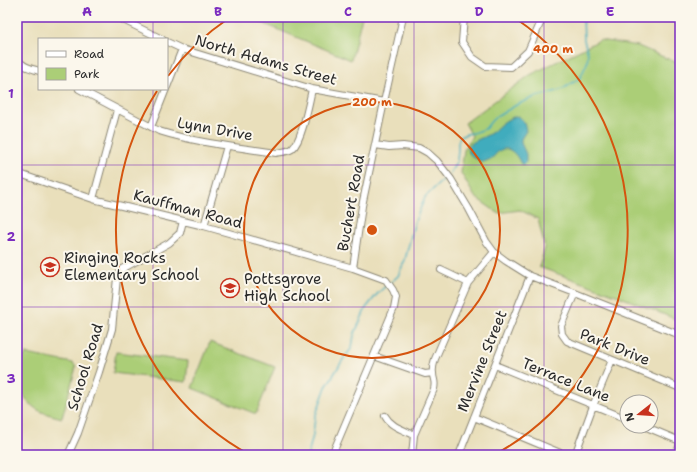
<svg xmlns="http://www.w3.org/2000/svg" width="697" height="472" viewBox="0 0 697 472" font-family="'Shantell Sans',sans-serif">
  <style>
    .green { fill: #abce77; stroke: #6b7c51 }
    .water { fill: #3facbd; stroke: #356c74 }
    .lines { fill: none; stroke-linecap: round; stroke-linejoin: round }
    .stream { stroke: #3facbd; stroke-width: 1.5 }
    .minor-casing { stroke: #8a8573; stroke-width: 8 }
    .minor { stroke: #fff; stroke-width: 6 }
    .grid { fill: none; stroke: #7b2cbf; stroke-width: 1; stroke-opacity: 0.55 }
    .ring { fill: none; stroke: #d5540f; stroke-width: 2 }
    .labels { text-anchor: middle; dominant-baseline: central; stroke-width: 4; stroke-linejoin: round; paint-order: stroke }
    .street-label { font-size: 15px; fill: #2b2b2b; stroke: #fbf7ec }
    .poi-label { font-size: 15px; fill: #2b2b2b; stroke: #fbf7ec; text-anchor: start }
    .centre { fill: #d5540f; stroke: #fbf7ec; stroke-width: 2 }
    .ring-label { font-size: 12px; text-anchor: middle; font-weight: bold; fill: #d5540f; stroke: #fbf7ec; stroke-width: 4; stroke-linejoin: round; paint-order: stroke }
    .neatline { fill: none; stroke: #7b2cbf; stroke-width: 1.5 }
    .grid-label { font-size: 13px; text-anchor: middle; font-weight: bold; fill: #7b2cbf }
  </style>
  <rect width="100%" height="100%" fill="#fbf7ec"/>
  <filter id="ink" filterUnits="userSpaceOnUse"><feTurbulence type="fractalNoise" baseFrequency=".025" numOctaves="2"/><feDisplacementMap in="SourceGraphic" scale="8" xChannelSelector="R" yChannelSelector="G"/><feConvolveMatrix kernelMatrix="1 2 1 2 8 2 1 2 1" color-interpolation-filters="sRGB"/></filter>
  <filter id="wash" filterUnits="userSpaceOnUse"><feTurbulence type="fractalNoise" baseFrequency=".012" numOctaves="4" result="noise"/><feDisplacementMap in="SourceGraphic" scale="16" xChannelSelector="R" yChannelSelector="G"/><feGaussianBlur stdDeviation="0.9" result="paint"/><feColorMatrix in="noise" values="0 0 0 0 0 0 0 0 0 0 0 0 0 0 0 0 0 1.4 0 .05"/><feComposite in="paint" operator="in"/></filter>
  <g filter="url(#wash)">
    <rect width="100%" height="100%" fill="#e9dfbb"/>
    <path class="green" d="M248,17H362L351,60Z
      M600,40L638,46L680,64V321L616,295L539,267L545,248L538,219L520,210L498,213L475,197L461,173L464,150L472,136L465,123L530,75Z
      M210,342L275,367L256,414L192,388Z
      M116,352L188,361L186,382L113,373Z
      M26,354L73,363L76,367L62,418C55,416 45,414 38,410C19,399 11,372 26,354Z"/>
    <path class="water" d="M517,116C524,119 525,124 526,131L521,139V143L526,154V162L524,164H521C517,155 509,144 499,151C496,153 495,156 492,158C489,160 486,161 483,162C475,158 469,157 467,147C474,140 483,138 491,133C495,131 497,127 500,125C506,120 510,118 517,116Z"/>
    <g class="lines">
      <path class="stream" d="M450,173L457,161L458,149V142L460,137L466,134L473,133L485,129L493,119L518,104L535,97L554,92L563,89L580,78L587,63L588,54L584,40L583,17
        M390,283L398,276L405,260L414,224L425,197L447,176
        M308,455L313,435L315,417L326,387L344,358L352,348L354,335L366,308L378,293L387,285"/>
    </g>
  </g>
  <g filter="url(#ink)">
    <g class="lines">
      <g class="minor-casing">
        <path id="minor" d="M117,17L162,39
          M464,17L462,42L472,57L485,66L511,67L528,51L543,17
          M167,42L182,49L312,89L384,102
          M17,59C23,67 30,68 39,71
          M167,87L182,49
          M79,89L159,131C197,143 237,147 276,153C281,152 287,152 292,149C302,141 309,103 312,89
          M151,127L166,89
          M375,145L389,147L403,146L419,148L428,153L437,161L451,179L469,209L486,241L494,252L506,261L530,276L575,293L680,335
          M17,173L93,199L204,226L353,268
          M93,199L117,110
          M204,226L227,146
          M441,270L468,283
          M575,293L561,326L562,334L567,341L680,388
          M374,356L425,374L433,373
          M495,365L627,419
          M385,416C391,427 404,430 414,435
          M474,417L565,455
          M644,426L680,441
          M68,455L78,433L99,372L112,329L117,278L122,269L169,243L180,233L183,221
          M332,455L394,308L396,297L393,290L386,280L353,268L362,206L384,102L403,17
          M412,455L414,435L434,389C436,380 433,381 433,373C432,368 434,363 435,359L468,283L494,252
          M459,455L530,276
          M575,455L593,406L612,360
          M676,455L680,444"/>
      </g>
      <use href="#minor" class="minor"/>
    </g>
  </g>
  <path class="grid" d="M153,17V39M283,17V455M414,17V455M544,17V455M153,89V455M17,165H680M17,307H680"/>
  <g class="ring">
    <circle cx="372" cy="230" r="128"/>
    <path d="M250 455A256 256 0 0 1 157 91M168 76A256 256 0 0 1 229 18M515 18A256 256 0 0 1 494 455"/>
  </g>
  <defs>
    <g id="school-ring" transform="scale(1)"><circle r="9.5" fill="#fbf7ec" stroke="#c8321e" stroke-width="1.5"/><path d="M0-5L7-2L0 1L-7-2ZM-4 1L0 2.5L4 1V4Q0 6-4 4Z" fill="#c8321e"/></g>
  </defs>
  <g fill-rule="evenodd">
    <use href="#school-ring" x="50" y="267"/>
    <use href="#school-ring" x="230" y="288"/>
  </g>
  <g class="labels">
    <g class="street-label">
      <text transform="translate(266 60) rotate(16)">North Adams Street</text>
      <text transform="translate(215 129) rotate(10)">Lynn Drive</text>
      <text transform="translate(351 203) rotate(-80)">Buchert Road</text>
      <text transform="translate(188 209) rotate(15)">Kauffman Road</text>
      <text transform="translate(615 347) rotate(22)">Park Drive</text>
      <text transform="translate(482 361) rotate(-68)">Mervine Street</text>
      <text transform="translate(85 367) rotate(-73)">School Road</text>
      <text transform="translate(566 380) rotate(22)">Terrace Lane</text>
    </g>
    <g class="poi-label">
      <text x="64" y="258">Ringing Rocks<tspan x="64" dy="17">Elementary School</tspan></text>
      <text x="244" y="279">Pottsgrove<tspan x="244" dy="17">High School</tspan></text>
    </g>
  </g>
  <circle cx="372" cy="230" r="6" class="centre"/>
  <g class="ring-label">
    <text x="553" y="53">400 m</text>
    <text x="372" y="106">200 m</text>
  </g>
  <rect width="697" height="472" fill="none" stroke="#fbf7ec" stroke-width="44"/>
  <rect x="38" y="38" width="130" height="52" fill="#fbf7ec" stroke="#a8a59f"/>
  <rect x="46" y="51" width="20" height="6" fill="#ffffff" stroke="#a8a59f"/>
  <text x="74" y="58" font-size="12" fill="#2b2b2b">Road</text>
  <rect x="46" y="68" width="20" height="12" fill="#abce77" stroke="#a8a59f"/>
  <text x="74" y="78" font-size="12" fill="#2b2b2b">Park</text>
  <g transform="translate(639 414) rotate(253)"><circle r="19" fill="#fbf7ec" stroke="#a8a59f"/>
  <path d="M0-3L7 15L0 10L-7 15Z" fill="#c8321e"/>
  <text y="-6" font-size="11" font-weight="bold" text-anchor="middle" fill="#2b2b2b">N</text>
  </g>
  <rect x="22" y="22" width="653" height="428" class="neatline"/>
  <g class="grid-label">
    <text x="87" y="16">A</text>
    <text x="218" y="16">B</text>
    <text x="348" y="16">C</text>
    <text x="479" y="16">D</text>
    <text x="610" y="16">E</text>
    <text x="11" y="98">1</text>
    <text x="11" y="241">2</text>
    <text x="11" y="383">3</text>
  </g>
</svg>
